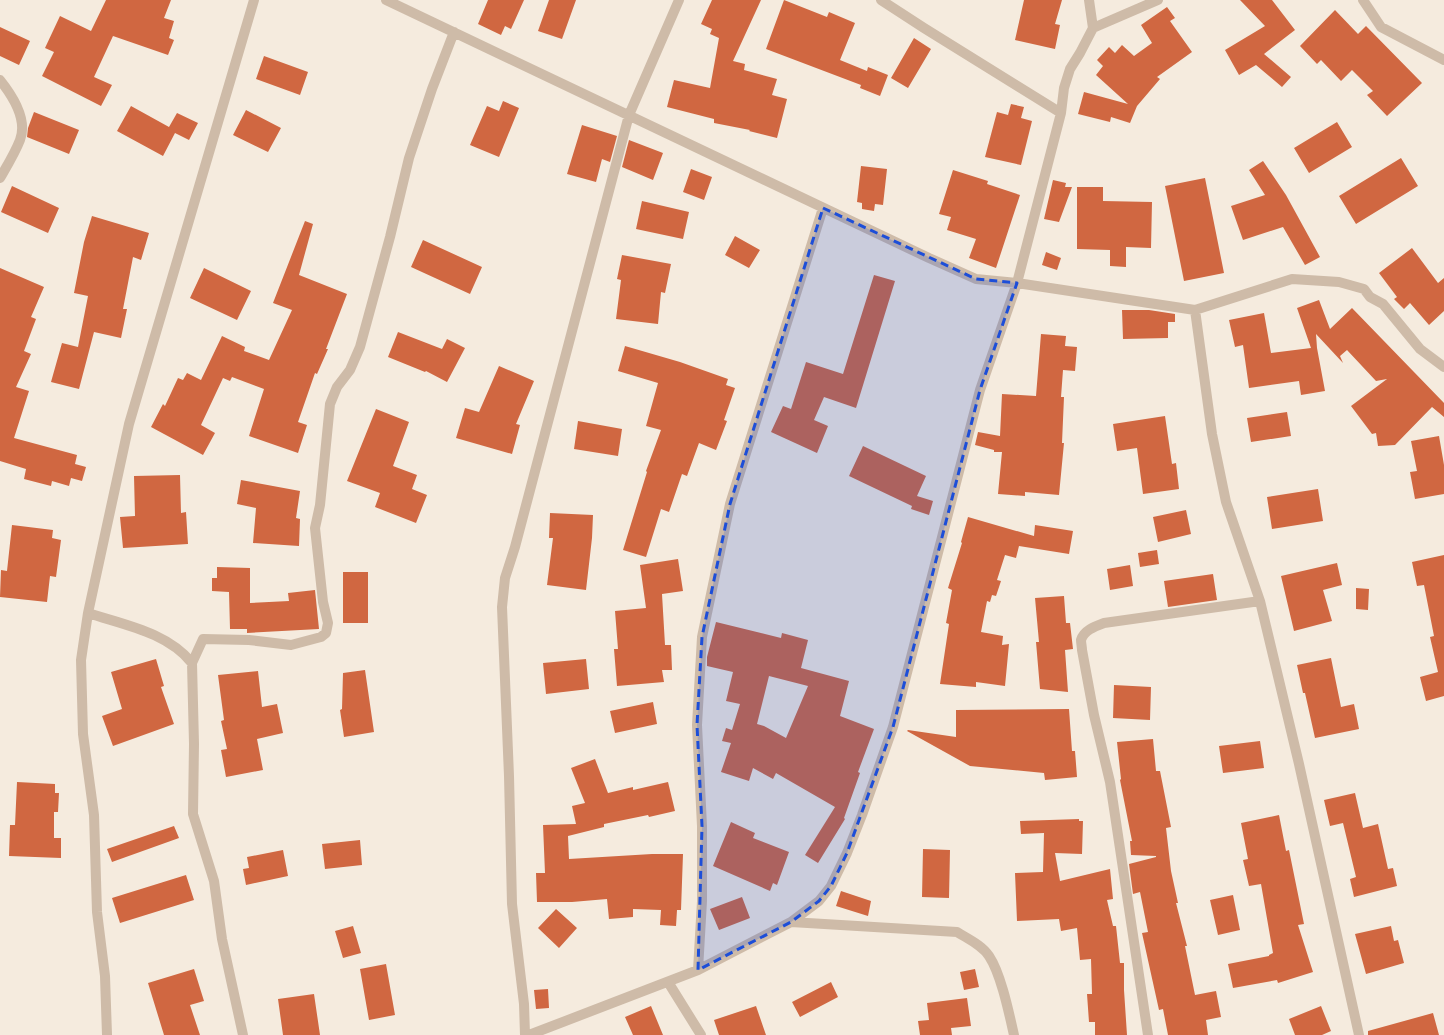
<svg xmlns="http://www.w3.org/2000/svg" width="1444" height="1035" viewBox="0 0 1444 1035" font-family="'Work Sans',sans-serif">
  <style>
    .building { fill: #d06741; fill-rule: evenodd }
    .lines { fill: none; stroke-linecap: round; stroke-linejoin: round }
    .street { stroke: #cebba8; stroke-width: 10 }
    .marked { fill: #1d4ed8; fill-opacity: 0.2; stroke: #1d4ed8; stroke-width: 3; stroke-dasharray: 8 5; stroke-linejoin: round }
  </style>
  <rect width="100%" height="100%" fill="#f5ebde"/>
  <path class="building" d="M106,0H171L164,18L174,21L169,38L174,40L168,55L113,36L94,77L112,85L101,106L42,76L54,52L45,48L60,16L91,31Z
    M488,0H524L511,29L505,26L501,35L478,24Z
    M549,0H576L562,39L538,31Z
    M712,0H761L733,61L745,64L744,70L777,79L772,95L787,99L777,138L749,131L750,130L714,123V119L667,107L674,80L710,88L719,38L710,34L712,29L701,24Z
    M784,0L827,17L829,12L855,23L840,60L867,71L868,67L888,75L880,96L860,88L861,85L766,49Z
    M1024,0H1062L1055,24L1060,25L1055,49L1015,40Z
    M1240,0H1272L1295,30L1264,54L1291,77L1282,87L1256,65L1239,75L1225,50L1265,26Z
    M1167,7L1175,18L1170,21L1192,52L1157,77L1160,79L1137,106L1130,123L1111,117L1110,122L1078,114L1084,92L1128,104L1096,75L1103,66L1097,60L1109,47L1115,53L1122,45L1134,56L1152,43L1141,25Z
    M1335,10L1358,34L1366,26L1422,83L1387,116L1367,95L1373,91L1352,70L1341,81L1321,60L1317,64L1300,46Z
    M0,27L30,41L19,65L0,56Z
    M914,38L931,49L908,88L891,78Z
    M264,56L308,72L300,95L256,79Z
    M503,101L519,108L499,157L470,145L487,106L499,111Z
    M1011,104L1024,107L1021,118L1032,121L1021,165L985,157L997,112L1008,115Z
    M131,106L169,127L177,113L198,123L189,140L175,133L163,156L117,131Z
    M246,110L281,128L268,152L233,135Z
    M34,112L79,130L69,154L27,137L28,128Z
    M1337,122L1352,147L1309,173L1294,148Z
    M582,125L617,136L610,162L602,159L596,182L567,174Z
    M629,140L663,153L653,180L622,167Z
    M1401,158L1418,186L1356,224L1339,196Z
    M1263,161L1286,195L1320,257L1305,265L1283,227L1243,240L1231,206L1265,195L1249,170Z
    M861,166L887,169L883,205L875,204L874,211L862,209V203L857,202Z
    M691,169L712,177L704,200L683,192Z
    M953,170L988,181L987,184L1020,195L996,268L969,258L976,239L947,230L951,217L939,214Z
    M1205,178L1224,273L1184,281L1165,186Z
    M1053,180L1066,183L1065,187H1072L1059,222L1044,219Z
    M12,186L59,208L48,233L1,212Z
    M1077,187H1103V201L1152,202L1151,248L1126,247V267L1110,266V250L1077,249Z
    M642,201L689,212L683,239L636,229Z
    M92,216L149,233L141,260L133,257L123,309H127L121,338L94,332L79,389L51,382L62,343L78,347L88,296L74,293L84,242Z
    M305,221L313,224L299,275L347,294L326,349H328L317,374L315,373L298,422L307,425L298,453L249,436L264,389L232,377L230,381L223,378L201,425L215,433L203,455L151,427L163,404L165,406L178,378L183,380L187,373L201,380L222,336L245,347L244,351L269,360L292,310L273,303Z
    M735,236L760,250L749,268L725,255Z
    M423,240L482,267L470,294L411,267Z
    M1412,248L1438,283L1444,278V311L1429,325L1410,303L1404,309L1394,299L1397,297L1379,273Z
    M1046,252L1061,258L1057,270L1042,265Z
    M622,255L671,264L665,293L661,292L658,324L616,319L621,280L617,279Z
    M0,268L44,287L31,317L36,319L24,351L31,354L16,387L29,391L14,438L77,455L75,464L86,467L82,481L71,478L69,486L52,481L51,486L24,479L26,469L0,461Z
    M204,268L251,291L237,320L190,298Z
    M874,275L895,281L856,408L824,397L814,420L828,426L817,453L771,432L783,406L791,409L806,362L843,374Z
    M1319,300L1330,329L1352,308L1444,403V417L1432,407L1395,445L1378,446L1376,433L1372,434L1351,406L1387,379L1376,381L1347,350L1340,356L1343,363L1316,334L1317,348L1325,391L1301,395L1299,381L1249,388L1243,345L1235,347L1229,320L1264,313L1271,353L1311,348L1297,308Z
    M1122,310H1149L1175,314V322H1168V338L1123,339Z
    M398,332L442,349L447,339L465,348L447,382L426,371L425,372L388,357Z
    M1041,334L1066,336L1065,346L1077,347L1075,371L1063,370L1061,397H1064L1062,443H1064L1059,495L1025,492V496L998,494L1002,452H994V450L975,445L978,432L1000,436L1002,394L1036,396Z
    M625,346L680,362L728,379L726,385L735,388L724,420L727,421L716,450L699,443L687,476L682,474L669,512L661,509L646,557L623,550L647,472L646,471L661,430L646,426L658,383L618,371Z
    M499,366L534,381L516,424L520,425L512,454L456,438L465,408L479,412Z
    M376,409L409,422L393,466L417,475L412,489L427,495L416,523L375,507L380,493L347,481Z
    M1287,412L1291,436L1251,442L1247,418Z
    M1165,416L1172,464L1176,463L1179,489L1143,494L1137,448L1117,451L1113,424Z
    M578,421L622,429L618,456L574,449Z
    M1439,436L1444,465V494L1415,499L1410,472L1417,471L1411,441Z
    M863,446L926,476L917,496L933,501L929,515L911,509L912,506L849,476Z
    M180,475L181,513L186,512L188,544L123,548L120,517L135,516L134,476Z
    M241,480L300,491L296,518L300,519L299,546L253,543L256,508L237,504Z
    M1318,489L1323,521L1272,529L1267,497Z
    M1186,510L1191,534L1158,542L1153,517Z
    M550,513L593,515L592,538L586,590L547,585L553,538H549Z
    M968,517L1034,536L1035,525L1073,531L1069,554L1019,546L1016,558L1005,555L997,580L1001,581L996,596L992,595L990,602L987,601L981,632L1003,636L1002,645L1009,644L1005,686L976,682V687L940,684L949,624L946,623L952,590L948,588L962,543L961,542Z
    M12,525L53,530L52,538L61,540L56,577L50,576L47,602L0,597L1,570L7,571Z
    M1157,550L1159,564L1140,567L1138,553Z
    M1444,555V696L1426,701L1420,677L1438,672L1430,637L1434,636L1424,585L1417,586L1412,562Z
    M678,559L683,591L662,594L665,645H671L672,670H662L664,682L617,686L614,649H618L615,611L646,608L640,565Z
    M1337,563L1342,585L1323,590L1332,621L1294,631L1281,576Z
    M1130,565L1133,586L1110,590L1107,569Z
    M217,567L250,568V603L289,601L288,593L315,590L319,629L247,633V629H230L229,592L212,591V578H217Z
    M343,572H368V623H343Z
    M1213,574L1217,600L1168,607L1164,581Z
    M1356,588L1369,589L1368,610L1356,609Z
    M1064,596L1066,623H1070L1073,649L1065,650L1068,692L1040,689L1036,642H1039L1035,598Z
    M716,622L781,638L782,633L808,640L801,668L849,681L840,716L874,729L858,772L860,773L844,818L845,819L818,863L805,855L835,807L776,773L773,779L753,768L749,781L721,772L731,743L722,741L726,728L732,730L740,704L726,701L733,672L707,666V657ZM769,676L808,686L786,738L764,726L757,724Z
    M1331,658L1341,707L1354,704L1359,729L1315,738L1305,693H1303L1297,665Z
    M156,659L164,686L161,687L174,724L113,746L102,716L122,709L111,672Z
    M586,659L589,689L546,694L543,663Z
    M365,670L374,732L344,737L340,710L342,709L343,673Z
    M258,671L262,707L277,704L283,733L257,739L263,770L226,777L221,750L227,749L221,721L224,720L218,675Z
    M1114,685L1151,687L1150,720L1113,718Z
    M653,702L657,724L615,733L610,711Z
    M1069,709L1072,751H1075L1077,777L1045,780L1044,773L970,766L907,731L908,730L956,737V710Z
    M1153,739L1156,771H1160L1171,827L1166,828L1171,871L1178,903H1176L1187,946H1185L1195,995L1216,991L1221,1017L1206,1020L1208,1035H1168L1163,1009L1159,1010L1142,933L1148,932L1140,892L1133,894L1129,864L1156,857V856L1131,855L1130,841H1132L1120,780L1121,779L1117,742Z
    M1260,741L1264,768L1223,773L1219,746Z
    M595,759L608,793L633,787V790L668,782L675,811L649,817L648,815L604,824V827L568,836L569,859L652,854H683L681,910H677L676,926L660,925L661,910L633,909V917L609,919L607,899L572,902H537L536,873H545L543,825L576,824L572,806L585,803L571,768Z
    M17,782L55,784V793H59L58,812H54V838H61V858L9,856L10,825H15Z
    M1355,793L1363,828L1378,824L1388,869L1393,868L1397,886L1354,897L1350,879L1356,877L1343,823L1330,826L1324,800Z
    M1279,815L1286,851L1289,850L1304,924L1298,925L1313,972L1278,983L1277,980L1233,988L1228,964L1269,956V955L1273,953L1261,884L1249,886L1243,860L1248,859L1241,823Z
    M1079,819V821H1083L1082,854L1055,853L1060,881L1110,869L1113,899L1107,900L1113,926H1116L1120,963H1124V990L1127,1035H1095V1022H1089L1087,994H1092L1091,959L1080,960L1077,928L1061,931L1059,919L1017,921L1015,873L1043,872L1044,833L1021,834L1020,821Z
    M731,822L755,833L753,838L789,852L777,885L773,883L770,891L713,866Z
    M174,826L179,838L112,862L107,849Z
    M360,840L362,865L325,869L322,844Z
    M923,849L950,850L949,898L922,897Z
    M283,850L288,876L246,885L243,869L249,868L247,857Z
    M186,875L194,900L120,923L112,898Z
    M841,891L871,901L868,916L836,906Z
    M1233,895L1240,930L1218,935L1210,900Z
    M742,897L750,918L719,930L710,909Z
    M556,909L577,928L559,948L538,928Z
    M353,926L361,953L343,958L335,931Z
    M1391,926L1394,941L1398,940L1404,963L1366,974L1355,934Z
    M386,964L395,1015L369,1020L360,969Z
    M194,969L204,1001L190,1005L200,1035H164L148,983Z
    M975,969L979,987L964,990L960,972Z
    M831,982L838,997L800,1017L792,1002Z
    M548,989L549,1008L536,1009L534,990Z
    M314,994L320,1035H283L278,999Z
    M967,998L971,1026L951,1028L952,1035H920L918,1021L929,1020L927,1003Z
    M651,1006L663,1035H633L625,1017Z
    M756,1006L766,1035H719L714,1020Z
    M1321,1006L1331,1031L1322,1035H1295L1289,1019Z
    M1433,1013L1439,1035H1368V1031Z"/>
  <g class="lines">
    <path class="street" d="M386,0L929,258L976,279L1017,283L1195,310L1292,279L1339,282L1364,289L1370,297L1383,304L1420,349L1444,367
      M881,0L924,28L1061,113
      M1363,0L1381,27L1444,60
      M1093,28L1158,0
      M0,80C12,95 28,119 20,140C15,153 7,166 0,178
      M1195,310L1212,434L1226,502L1260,601L1299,764L1359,1035
      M88,613C124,625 167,632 192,663L194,744L193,814L214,881L222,939L243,1035
      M192,663L203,639L249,640L291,645L321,637L326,633L328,623L323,602L315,528L320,505L330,404L337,387L350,370L360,347L390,237L409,158L432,89L454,32
      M791,922L957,932C968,939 982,945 989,956C1001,974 1009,1013 1014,1035
      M698,970L702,901V826L697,725L702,637L730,504L823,208
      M668,982L701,1035
      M107,1035L105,976L97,912L94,815L83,734L81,660L88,613L129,424L254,0
      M525,1035L524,1004L512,904L509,776L502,607L505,578L515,547L629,115L679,0
      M529,1035L698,970L791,922L819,901L831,886L847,853L862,815L893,727L980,390L1017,283L1061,113L1064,88L1070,69L1080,53L1093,28L1089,0
      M1148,1035L1110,782L1094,715L1082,650C1082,647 1081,643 1081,640C1084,630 1096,626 1104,623L1260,601"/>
  </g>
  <path class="marked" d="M823,208L976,279L1017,283L980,390L893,727L847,853L831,886L819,901L791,922L698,970L702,826L697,725L702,637L730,504Z"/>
</svg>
